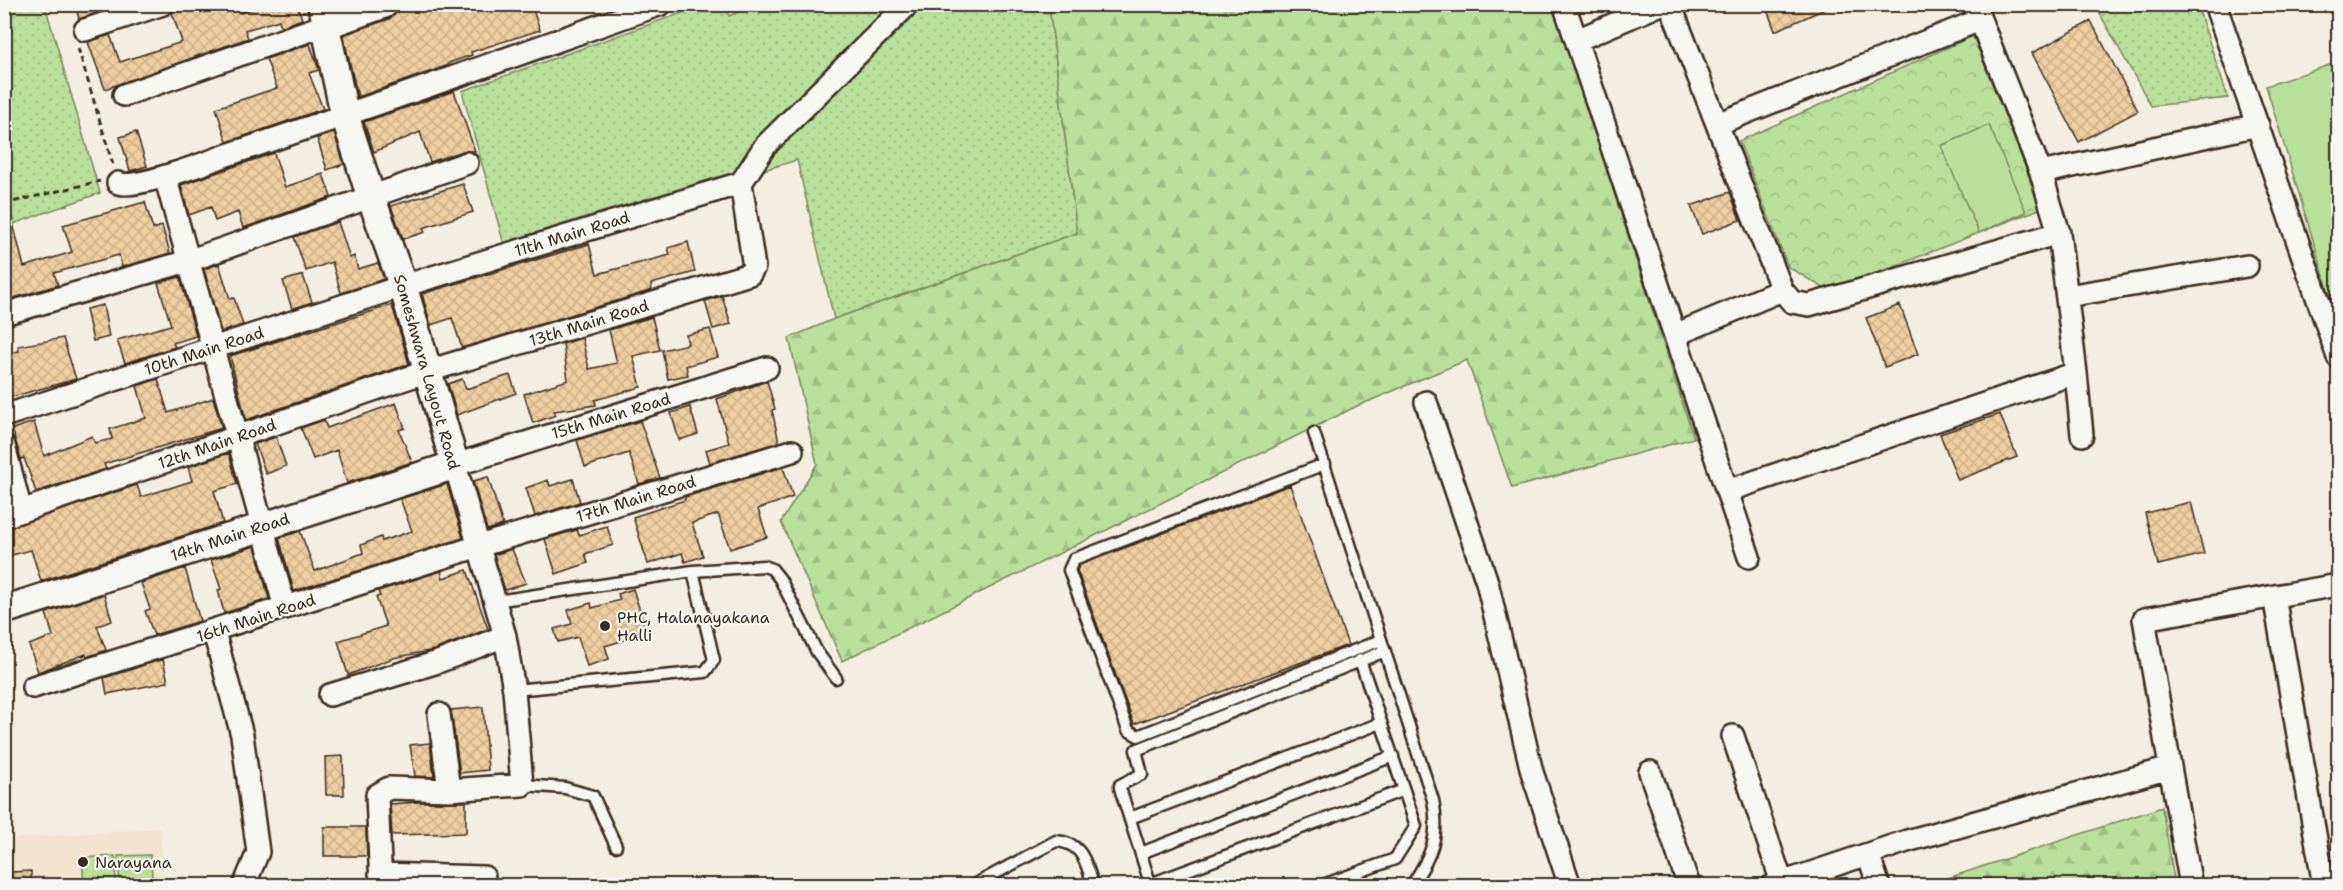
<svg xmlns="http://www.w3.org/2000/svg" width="2343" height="890" viewBox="0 0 2343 890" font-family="'Shantell Sans',sans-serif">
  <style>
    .built { fill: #f2e4ce }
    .grass { fill: url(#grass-dots); stroke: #7a855c; stroke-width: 1.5 }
    .forest { fill: url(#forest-firs); stroke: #7a855c; stroke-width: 1.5 }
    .park { fill: url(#park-crowns); stroke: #7a855c; stroke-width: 1.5 }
    .pitch { fill: #b9e09b; stroke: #7a855c; stroke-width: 1.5 }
    .building { fill: url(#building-cross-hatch); stroke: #3b2a1e; stroke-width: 1.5 }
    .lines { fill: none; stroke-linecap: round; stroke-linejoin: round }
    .service-casing { stroke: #3b2a1e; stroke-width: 15 }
    .minor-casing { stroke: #3b2a1e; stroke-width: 26 }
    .tertiary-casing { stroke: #3b2a1e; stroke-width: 32 }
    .path { stroke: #3b2a1e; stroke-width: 3; stroke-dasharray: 6 4.5; stroke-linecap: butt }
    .service { stroke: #f6f6f2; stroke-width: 10 }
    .minor { stroke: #f6f6f2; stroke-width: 21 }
    .tertiary { stroke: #f6f6f2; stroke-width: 27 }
    .poi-dot { fill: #3b2a1e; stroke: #f6f6f2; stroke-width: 2 }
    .labels { text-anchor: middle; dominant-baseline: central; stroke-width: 4.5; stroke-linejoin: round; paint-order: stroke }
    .street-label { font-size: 16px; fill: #3b2a1e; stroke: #f6f6f2 }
    .poi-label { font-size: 16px; fill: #3b2a1e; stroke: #f6f6f2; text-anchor: start }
  </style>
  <defs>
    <pattern id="grass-dots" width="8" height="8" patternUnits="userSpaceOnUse" patternTransform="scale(1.5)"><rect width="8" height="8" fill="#b9e09b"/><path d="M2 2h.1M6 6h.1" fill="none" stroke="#a0c085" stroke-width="1.8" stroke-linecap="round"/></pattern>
    <pattern id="forest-firs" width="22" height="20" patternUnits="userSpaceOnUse" patternTransform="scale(1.5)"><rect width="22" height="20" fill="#b9e09b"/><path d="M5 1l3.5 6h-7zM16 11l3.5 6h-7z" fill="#a0c085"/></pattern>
    <pattern id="park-crowns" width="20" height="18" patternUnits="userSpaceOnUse" patternTransform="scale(1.5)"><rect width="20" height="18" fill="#b9e09b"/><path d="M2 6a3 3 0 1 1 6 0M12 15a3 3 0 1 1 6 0" fill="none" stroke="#a0c085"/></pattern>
    <pattern id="building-cross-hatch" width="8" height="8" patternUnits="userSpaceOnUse" patternTransform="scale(1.5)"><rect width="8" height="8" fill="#eecea0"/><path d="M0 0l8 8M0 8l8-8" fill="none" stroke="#cdb189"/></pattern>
  </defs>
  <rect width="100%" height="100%" fill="#f4eee2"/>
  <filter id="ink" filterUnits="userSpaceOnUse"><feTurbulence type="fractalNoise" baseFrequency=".0167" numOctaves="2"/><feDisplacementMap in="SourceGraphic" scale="12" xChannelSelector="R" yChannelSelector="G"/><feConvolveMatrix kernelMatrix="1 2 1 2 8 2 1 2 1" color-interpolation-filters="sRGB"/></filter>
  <g filter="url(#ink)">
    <path class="built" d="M160,828L164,885L5,886V839Z"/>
    <path class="grass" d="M755,4L1049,5L1077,233L834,319L797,160L505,248L462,91L704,5H725L729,16Z
      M4,5H45L100,193L5,227Z
      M2095,5H2197L2228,98L2151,106Z"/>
    <path class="forest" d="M1049,5H1553L1694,438L1512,488L1467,360L1355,407L842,661L781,522L817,464L789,338L834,319L1077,233Z
      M2162,807L2175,885H1930V884Z"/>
    <path class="park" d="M1973,36L2042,208L1830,292L1788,267L1739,141Z"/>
    <path class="pitch" d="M2338,62V300L2332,302L2266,86Z
      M1989,125L2026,212L1979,233L1941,146Z
      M150,855L153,885H120L118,856Z
      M115,856L116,885H84L82,858Z"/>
    <path class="building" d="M75,4H121L79,19Z
      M175,4H237L240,13L266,4H297L302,19L281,27L279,20L245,30L248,38L105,89L88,42L110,35L120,62L182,42L172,13Z
      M412,4H531L540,30L471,52L472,55L449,63L446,66L358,97L343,35L389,19L398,9Z
      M1765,4H1832V6L1775,31Z
      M2091,21L2138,111L2079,142L2032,53Z
      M310,44L319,70L309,73L323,109L227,142L216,108L277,88L266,59Z
      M454,91L475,151H463L430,162L420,132L374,152L364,122Z
      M136,132L147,166L130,171L120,137Z
      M334,133L344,164L327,170L317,138Z
      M274,153L285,187L323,174L331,197L243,228L238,212L215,221L211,207L189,215L181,185Z
      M463,184L473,212L423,228L425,232L403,239L391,206Z
      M1730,192L1740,220L1702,234L1691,206Z
      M145,202L153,229L162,226L170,253L122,267L119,255L54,273L58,285L4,301V212L10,211L24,267L72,252L63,225Z
      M338,222L350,258L354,256L358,269L378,263L384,279L341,293L332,262L306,271L294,237Z
      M688,242L695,272L651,284L652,290L646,292L462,348L452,318L431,325L422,294L589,244L597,274L670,255L668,248Z
      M219,264L230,299L234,298L243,325L221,332L204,269Z
      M303,275L312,302L292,309L283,281Z
      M180,277L196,336L173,343L175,347L125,363L117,340L171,325L158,283Z
      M722,296L731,324L713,329L705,301Z
      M103,305L109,337L93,341L86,309Z
      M392,305L409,364L246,420L230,356Z
      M1900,305L1918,354L1885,367L1866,318Z
      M652,317L660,350L633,356L641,387L595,400L596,405L554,411L556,415L533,423L524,394L568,380L563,344L582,338L589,369L617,363L609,330Z
      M710,329L718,357L686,366L688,375L668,379L662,350L688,344L686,335Z
      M63,338L76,379L4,399V354L19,351L18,346Z
      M510,375L516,393L457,415L448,384L462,379L466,389Z
      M158,379L168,413L213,398L222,428L104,464L106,469L36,492L24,458L21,459L12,429L34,422L44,456L92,436L95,443L112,439L110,429L146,418L137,386Z
      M767,381L775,409L772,410L779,442L710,463L706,450L729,443L717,399Z
      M396,403L405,428L399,430L412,462L347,483L337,450L313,459L301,428L324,420L327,428Z
      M690,407L698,434L679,440L671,413Z
      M2000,414L2017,457L1958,480L1940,434Z
      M640,421L660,478L639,484L629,453L585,467L577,440Z
      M276,437L286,466L266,474L255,444Z
      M229,453L237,484L214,491L223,523L41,581L31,550L4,557V529L137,485L141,497L192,481L188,467Z
      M783,467L793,497L758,509L767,537L730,549L718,514L692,523L703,556L685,562L682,553L648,564L633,517L685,500V497Z
      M488,477L503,525L487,530L473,481Z
      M573,479L580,502L535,516L526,488L548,480L550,486Z
      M447,484L463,538L294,591L279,538L300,531L315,571L363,553L361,545L381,537L382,541L412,531L400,499Z
      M1290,485L1348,645L1134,724L1077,570L1080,565Z
      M2191,502L2204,554L2158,565L2145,513Z
      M607,526L613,545L585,554L588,563L556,574L545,539L577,530L579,535Z
      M255,546L269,599L224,613L218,590L221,589L211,560Z
      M512,549L526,583L505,590L494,555Z
      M185,568L200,621L154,635L145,611L150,609L141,583Z
      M467,570L488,629L434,650L393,658L348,675L338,641L386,626L376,597L380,596L378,591L441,571L443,578Z
      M633,589L647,633L605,646L609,659L587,666L578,637L558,642L554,629L572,624L568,610L591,603L592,608L620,600L618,594Z
      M104,594L112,621L97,626L106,650L87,657L86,654L38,672L29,645L53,636L46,613Z
      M163,659L168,682L107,694L104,678Z
      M483,707L488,770L460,773L451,710Z
      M430,743L434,777L415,776L410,745Z
      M343,756L344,795H326L325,757Z
      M418,802H466V833L392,835L390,804Z
      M324,827H366L367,856H324Z
      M31,871V885H11L10,872Z"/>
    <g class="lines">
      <g class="service-casing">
        <path id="service" d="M1314,433L1433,800C1440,835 1432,856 1411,886
          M1325,464L1074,559L1069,570L1128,730L1138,736L1381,640
          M496,601L693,571L764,566L772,569L780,579L817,652L836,678
          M514,690L705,672L714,660L693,571
          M522,785L565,788L593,796L616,846
          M1130,818L1381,723
          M1141,853L1393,756
          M1150,884L1404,790
          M972,886L1056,841C1084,843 1085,863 1094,886
          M1151,886L1120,788V785L1142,774L1136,750L1385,651
          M1320,886L1395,859L1416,826L1360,660"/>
      </g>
      <g class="minor-casing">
        <path id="minor" d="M1564,4L1749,557
          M1670,4L1782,290L1792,302L1809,305L2059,233
          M1974,4L2041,173L2258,125
          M2215,4L2338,357
          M85,30L163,4
          M1577,40L1661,4
          M124,95L325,25L318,4
          M1717,124L1980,20
          M165,176L285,608
          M118,183C134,190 208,162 227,155C372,107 516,55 661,4
          M2067,296L2247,266
          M4,314L188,261L467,163
          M1675,335L1782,290
          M2076,373L2082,435
          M1426,402L1487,582L1532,772L1570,886
          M4,416L403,286L741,183
          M4,446L21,511
          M1727,491L2076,373L2059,233L2041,173
          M4,517L428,371L750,274L754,267L741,183L765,146L908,4
          M2274,596L2324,886
          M214,632L242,735L258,852L244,886
          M33,687L479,546L792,451
          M330,695L438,662L505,636
          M439,714L449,790
          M1733,736L1783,886
          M1650,772L1689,886
          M1868,854L1879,886
          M380,874L484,877
          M381,886L377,795L389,788L449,790L522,785L514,690L505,636L455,465L767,368
          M1772,886L1907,841L2170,768
          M2191,886L2144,619L2338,585"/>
      </g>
      <g class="tertiary-casing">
        <path id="tertiary" d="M4,610L455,465L403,286L371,197L345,116L325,25L384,4"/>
      </g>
      <path class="path" d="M78,48L113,165
        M4,204L100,181"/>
      <use href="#service" class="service"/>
      <use href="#minor" class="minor"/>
      <use href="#tertiary" class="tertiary"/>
    </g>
  </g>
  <g class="poi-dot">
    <circle cx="605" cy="626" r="6"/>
    <circle cx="83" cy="862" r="6"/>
  </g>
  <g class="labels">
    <g class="street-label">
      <text transform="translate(572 234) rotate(-17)">11th Main Road</text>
      <text transform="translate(589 323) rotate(-17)">13th Main Road</text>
      <text transform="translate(204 351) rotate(-18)">10th Main Road</text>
      <text transform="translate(427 372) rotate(74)">Someshwara Layout Road</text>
      <text transform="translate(611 416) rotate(-17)">15th Main Road</text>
      <text transform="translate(217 444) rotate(-19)">12th Main Road</text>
      <text transform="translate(636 499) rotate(-17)">17th Main Road</text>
      <text transform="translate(230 537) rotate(-18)">14th Main Road</text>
      <text transform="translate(256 618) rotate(-18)">16th Main Road</text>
    </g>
    <g class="poi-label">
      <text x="617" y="617">PHC, Halanayakana<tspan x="617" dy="18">Halli</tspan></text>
      <text x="95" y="862">Narayana</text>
    </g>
  </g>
  <rect width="2343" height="890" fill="none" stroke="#f6f6f2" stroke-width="24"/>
  <rect x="12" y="12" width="2319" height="866" fill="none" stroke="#3b2a1e" stroke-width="2" filter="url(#ink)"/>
</svg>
